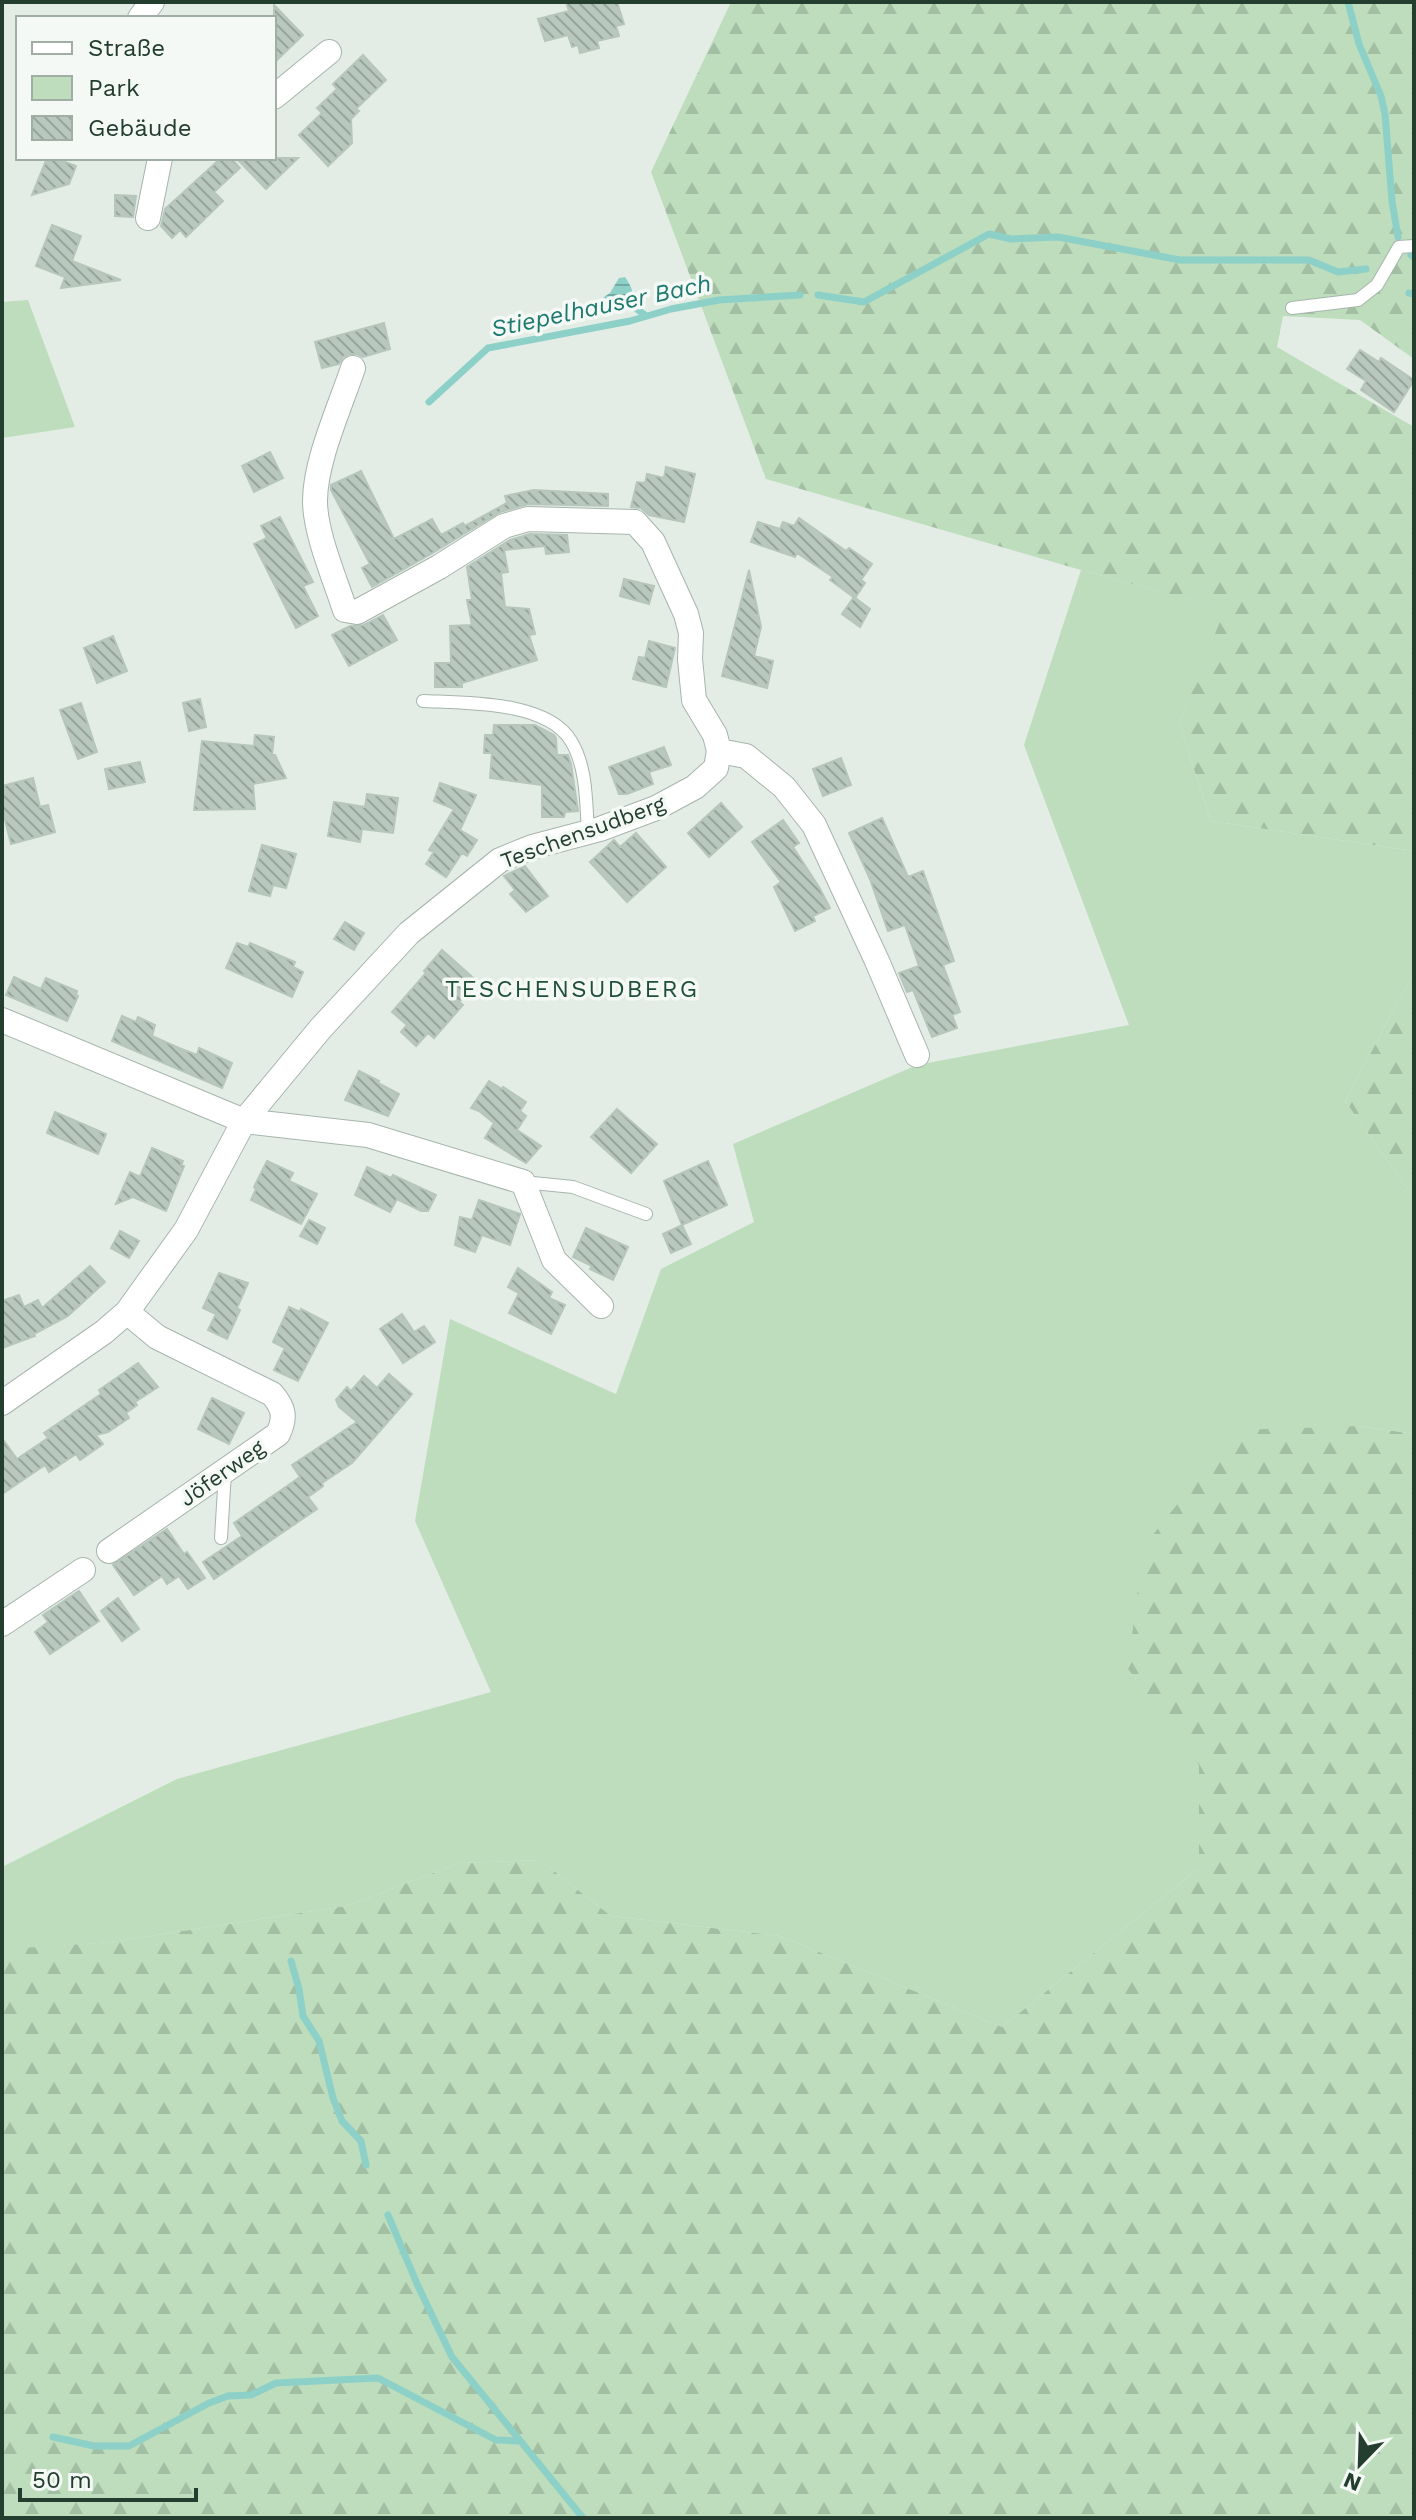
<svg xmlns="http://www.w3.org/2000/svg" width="1416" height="2520" viewBox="0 0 1416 2520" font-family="'Work Sans',sans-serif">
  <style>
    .green { fill: #bdddbd }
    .forest { fill: url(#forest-firs) }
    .water { fill: url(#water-rules) }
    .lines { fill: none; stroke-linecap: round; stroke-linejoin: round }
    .stream { stroke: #8dd0c8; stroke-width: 7 }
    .building { fill: url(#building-back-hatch); stroke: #b6c6bb; stroke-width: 2 }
    .lane-casing { stroke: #a6b5ab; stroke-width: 14 }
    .street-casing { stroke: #a6b5ab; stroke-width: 26 }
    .lane { stroke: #fff; stroke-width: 12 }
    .street { stroke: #fff; stroke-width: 24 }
    .labels { text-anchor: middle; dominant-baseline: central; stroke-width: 7; stroke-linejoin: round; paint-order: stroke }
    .street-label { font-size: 22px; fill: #233e2f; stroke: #f4f9f5 }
    .water-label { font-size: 24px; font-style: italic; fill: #1e796f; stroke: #f4f9f5 }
    .neighbourhood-label { font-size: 24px; letter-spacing: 2px; fill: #1f5037; stroke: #f4f9f5 }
  </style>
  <defs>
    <pattern id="forest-firs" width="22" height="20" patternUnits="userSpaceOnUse" patternTransform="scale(2)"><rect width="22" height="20" fill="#bdddbd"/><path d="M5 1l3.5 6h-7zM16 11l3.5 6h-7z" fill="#a2bfa3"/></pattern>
    <pattern id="water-rules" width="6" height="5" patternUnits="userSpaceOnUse" patternTransform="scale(2)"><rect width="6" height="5" fill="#8dd0c8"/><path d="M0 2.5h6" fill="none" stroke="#73aaa3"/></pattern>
    <pattern id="building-back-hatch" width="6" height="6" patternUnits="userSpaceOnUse" patternTransform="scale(2)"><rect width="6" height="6" fill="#b9c8be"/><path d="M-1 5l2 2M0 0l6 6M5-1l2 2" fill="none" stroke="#96a49b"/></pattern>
  </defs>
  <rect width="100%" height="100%" fill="#e3ede6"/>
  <path class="green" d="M28,300L75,427L2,438V302Z
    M1081,570L1226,609L1179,723L1211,821L1414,851V972L1345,1101L1414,1198V1434L1358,1426L1128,1669L1200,1765L1199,1868L1002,2027L780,1936L611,1916L540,1860L460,1863L346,1906L111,1942L8,1950L2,1945V1867L177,1779L491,1692L415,1521L450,1319L616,1394L661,1269L754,1222L733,1144L917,1065L1129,1025L1024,745Z"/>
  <path class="forest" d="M731,2H1414V359L1360,320L1283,316L1277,347L1414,427V851L1211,821L1179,723L1225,609L1081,570L766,479L651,172Z
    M1414,972V1198L1345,1101Z
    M1358,1426L1414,1434V2518H2V1945L8,1949L111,1942L346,1906L460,1863L540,1860L611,1916L780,1936L1002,2027L1199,1868V1765L1128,1669L1143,1547L1237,1430Z"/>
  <path class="water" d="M625,277C632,288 635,292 630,304L594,317L589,316L587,310L589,307L610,293L619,278Z"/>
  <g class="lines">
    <path class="stream" d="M1348,2L1359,44L1381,96L1385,114L1392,201L1398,237
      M1411,255L1414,257
      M1409,293L1414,294
      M818,295L864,302L989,234L1011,239L1058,237L1180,260H1309L1338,272L1366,269
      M630,304L645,315
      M429,402L488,348L630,321L671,309L719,300L800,295
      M291,1961L299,1989L303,2016L319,2041L333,2098L342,2121L361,2141L366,2165
      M388,2215L418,2286L452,2357L583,2518
      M53,2437L94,2446H129L209,2403L228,2396L251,2395L276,2383L378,2378L496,2440L519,2441"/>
  </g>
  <path class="building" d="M566,2H617L624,24L616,26L619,36L597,41L599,48L580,53L578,45L572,47L568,35L545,41L538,19L569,11Z
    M274,5L303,35L274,63Z
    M363,55L386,80L356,109L359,111L351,119L352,143L328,166L299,135L322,113L317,108L337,89L333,84Z
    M47,158H55L76,166L69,184L32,195Z
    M221,158H231L240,168L214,192L223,201L186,237L180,230L172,238L161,226L165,209Z
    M236,158H298L266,189Z
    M115,195L136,196L133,217L115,216Z
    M52,225L81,236L72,261L121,280L61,288L65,277L36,266Z
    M384,323L390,349L363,357L357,354H349L343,357L339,364L322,368L315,342Z
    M1360,350L1379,362L1381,358L1414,380L1394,412L1361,390L1366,381L1347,369Z
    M270,452L283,478L254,492L242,466Z
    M666,467L695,474L684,522L649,515L641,508L631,507L637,482L645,483L647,474L664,478Z
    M361,471L394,539L432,519L441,535L463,523L465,526L507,503L505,496L534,490L608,494V506L528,504L500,512L431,554L372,587L362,568L370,564L331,490V485Z
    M280,517L313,582L303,586L318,616L296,628L254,544L267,538L261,526Z
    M799,518L846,551L849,548L872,564L861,580L865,583L855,598L830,580L833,577L797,553L795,557L751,542L758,522L780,529L783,522L794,526Z
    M530,534L567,535L569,552L546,554L545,546L504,550L508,572L501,573L505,607L529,609L535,634L529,635L537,660L462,683V687H435V663H451L450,626L472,625L467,600H472L467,567L510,540Z
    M749,570L761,627L754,656L773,661L767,688L722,676Z
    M624,579L654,586L649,604L620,596Z
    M854,597L870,609L860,627L842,614Z
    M383,615L397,640L349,666L332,635L350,626L364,625Z
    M113,636L127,671L97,683L84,648Z
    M649,641L675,648L666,687L633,679L639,657L645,658Z
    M200,699L206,727L189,731L183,703Z
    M81,703L97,752L78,759L60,710Z
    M494,725H535L554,735L556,738L557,755H568L571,764L578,811L565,812L564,817H542V785L490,778L492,753H484L485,735H493Z
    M255,735L274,737L272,755H275L286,778L253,784L255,809L194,810L202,741L254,746Z
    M664,747L671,765L649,772L653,784L627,794H619L609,767Z
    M841,758L851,785L823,796L813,769Z
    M140,762L145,782L109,789L105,769Z
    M33,778L40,807L48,805L55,832L11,844L2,808V786Z
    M440,783L476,795L460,830L477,840L467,856L462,853L446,877L426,864L434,852L429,850L454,809L434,801Z
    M367,794L398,798L393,833L362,829L360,842L328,836L334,802L365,807Z
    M721,803L742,827L709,857L688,833Z
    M882,818L908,877L923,871L954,961L943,965L960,1012L952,1015L957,1028L932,1037L913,990L907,992L899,973L919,966L905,925L888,931L870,879L849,833Z
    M783,820L799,843L793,847L819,887L830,908L813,916L815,921L795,931L774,887L781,882L752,842Z
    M636,833L666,867L627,902L590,862L614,840L620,847Z
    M262,845L296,854L286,888L273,885L270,896L249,891Z
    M525,866L548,896L526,912L510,894L515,890L504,876Z
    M345,922L364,933L354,950L334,939Z
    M237,943L248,947L250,943L295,962L293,967L303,972L292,997L226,968Z
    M442,950L477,981L459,1002L463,1005L434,1038L428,1033L416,1046L401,1032L407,1025L392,1012L426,973L424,971Z
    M14,977L41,989L46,978L77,991L76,995L78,996L67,1021L6,995Z
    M122,1016L136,1022L138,1017L155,1025L152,1036L179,1048L197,1055L199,1048L232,1063L222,1088L112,1041Z
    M359,1071L379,1081L378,1083L399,1094L388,1116L345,1100Z
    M489,1081L502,1089L503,1087L526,1102L520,1111L526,1116L517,1130L541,1146L526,1163L485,1138L494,1123L479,1111L471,1108Z
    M617,1109L657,1144L631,1173L591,1137Z
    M55,1112L106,1134L98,1154L47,1133Z
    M152,1148L183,1161L181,1165L184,1166L166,1211L133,1197L116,1204L130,1172L140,1177Z
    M267,1161L293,1173L289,1181L317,1194L301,1224L251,1200L256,1189L254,1187Z
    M708,1161L727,1205L682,1225L664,1181Z
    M367,1167L391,1178L393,1175L436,1195L428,1211H421L397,1199L390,1212L355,1195Z
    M479,1200L520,1214L510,1245L482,1235L475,1252L455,1245L460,1217L472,1220Z
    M309,1220L325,1228L317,1244L300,1236Z
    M682,1225L691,1244L671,1253L663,1234Z
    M586,1228L628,1247L613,1280L590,1269L592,1266L573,1257Z
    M120,1231L139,1241L129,1258L111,1248Z
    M90,1266L105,1282L68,1316L34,1334L35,1336L2,1348V1301L19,1295L24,1307L38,1300L42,1308Z
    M518,1268L552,1292L549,1298L565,1305L551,1334L509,1313L519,1293L508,1287Z
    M219,1273L248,1283L237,1308L240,1310L227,1339L208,1330L216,1314L203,1308Z
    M289,1307L300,1312L301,1309L328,1323L298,1381L274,1370L285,1348L273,1342Z
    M402,1314L414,1332L424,1326L435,1342L403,1363L380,1329Z
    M138,1363L158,1387L135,1402L137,1405L126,1413L129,1418L108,1432L96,1435L103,1444L80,1460L76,1454L49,1472L45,1465L2,1494V1438L17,1459L48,1438L44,1433L101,1394L99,1390Z
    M389,1374L412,1394L352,1463L322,1483L323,1486L308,1497L317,1509L214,1579L203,1562L242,1536L234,1523L300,1477L292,1465L357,1422L339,1407L336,1400L347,1387L351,1391L364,1376L377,1388Z
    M212,1398L244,1413L229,1444L198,1429Z
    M167,1529L184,1554L187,1552L205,1578L188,1589L179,1576L167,1584L162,1576L134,1595L113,1565Z
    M79,1591L99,1621L50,1654L35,1632L48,1622L43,1615Z
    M118,1598L139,1629L122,1641L101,1611Z"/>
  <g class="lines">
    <g class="lane-casing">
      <path id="lane" d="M1292,308L1358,300L1377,285L1399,247L1414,246
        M423,701C466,703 547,701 571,741C587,767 586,803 588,832
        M523,1182L573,1187L646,1214
        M221,1538L225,1472"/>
    </g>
    <g class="street-casing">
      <path id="street" d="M140,18L152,2
        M274,97L329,52
        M148,218L160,158
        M719,751L746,756L784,787L814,825L877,961L917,1055
        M2,1020L244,1121L368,1135L523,1182L554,1260L601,1306
        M2,1403L104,1332L127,1312L186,1230L244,1121L321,1028L409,933L500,860L532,847L600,829L656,808L695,787L716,768L719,751L715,735L694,700L690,659L691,633L686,614L653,542L635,522L528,519L504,526L439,567L357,612L345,610C335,579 315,533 315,501C315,461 340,407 353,368
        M109,1551L278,1434C286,1417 284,1408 272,1394L157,1337L127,1312
        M2,1624L83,1570"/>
    </g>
    <use href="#lane" class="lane"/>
    <use href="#street" class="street"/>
  </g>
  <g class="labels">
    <g class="street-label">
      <text transform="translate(583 832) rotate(-20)">Teschensudberg</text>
      <text transform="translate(222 1473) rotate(-35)">Jöferweg</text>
    </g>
    <g class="water-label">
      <text transform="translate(601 306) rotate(-12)">Stiepelhauser Bach</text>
    </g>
    <g class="neighbourhood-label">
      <text x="572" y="989">TESCHENSUDBERG</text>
    </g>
  </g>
  <rect width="1416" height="2520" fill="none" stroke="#233e2f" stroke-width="8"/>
  <rect x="16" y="16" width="260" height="144" fill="#f4f9f5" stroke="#a0aea6" stroke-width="2"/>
  <rect x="32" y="42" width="40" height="12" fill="#ffffff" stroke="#a0aea6" stroke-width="2"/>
  <text x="88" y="56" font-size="24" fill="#233e2f">Straße</text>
  <rect x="32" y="76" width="40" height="24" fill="#bdddbd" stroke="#a0aea6" stroke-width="2"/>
  <text x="88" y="96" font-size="24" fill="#233e2f">Park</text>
  <rect x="32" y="116" width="40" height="24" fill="url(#building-back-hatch)" stroke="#a0aea6" stroke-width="2"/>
  <text x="88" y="136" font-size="24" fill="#233e2f">Gebäude</text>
  <g transform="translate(1360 2464) rotate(203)" stroke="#f4f9f5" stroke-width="6" paint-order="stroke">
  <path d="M0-6L14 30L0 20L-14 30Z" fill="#233e2f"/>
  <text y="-12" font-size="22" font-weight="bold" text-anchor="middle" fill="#233e2f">N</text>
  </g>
  <path d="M20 2488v12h176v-12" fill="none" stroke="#233e2f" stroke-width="4"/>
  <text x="32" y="2488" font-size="24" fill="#233e2f" stroke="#f4f9f5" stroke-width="6" paint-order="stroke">50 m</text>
</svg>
